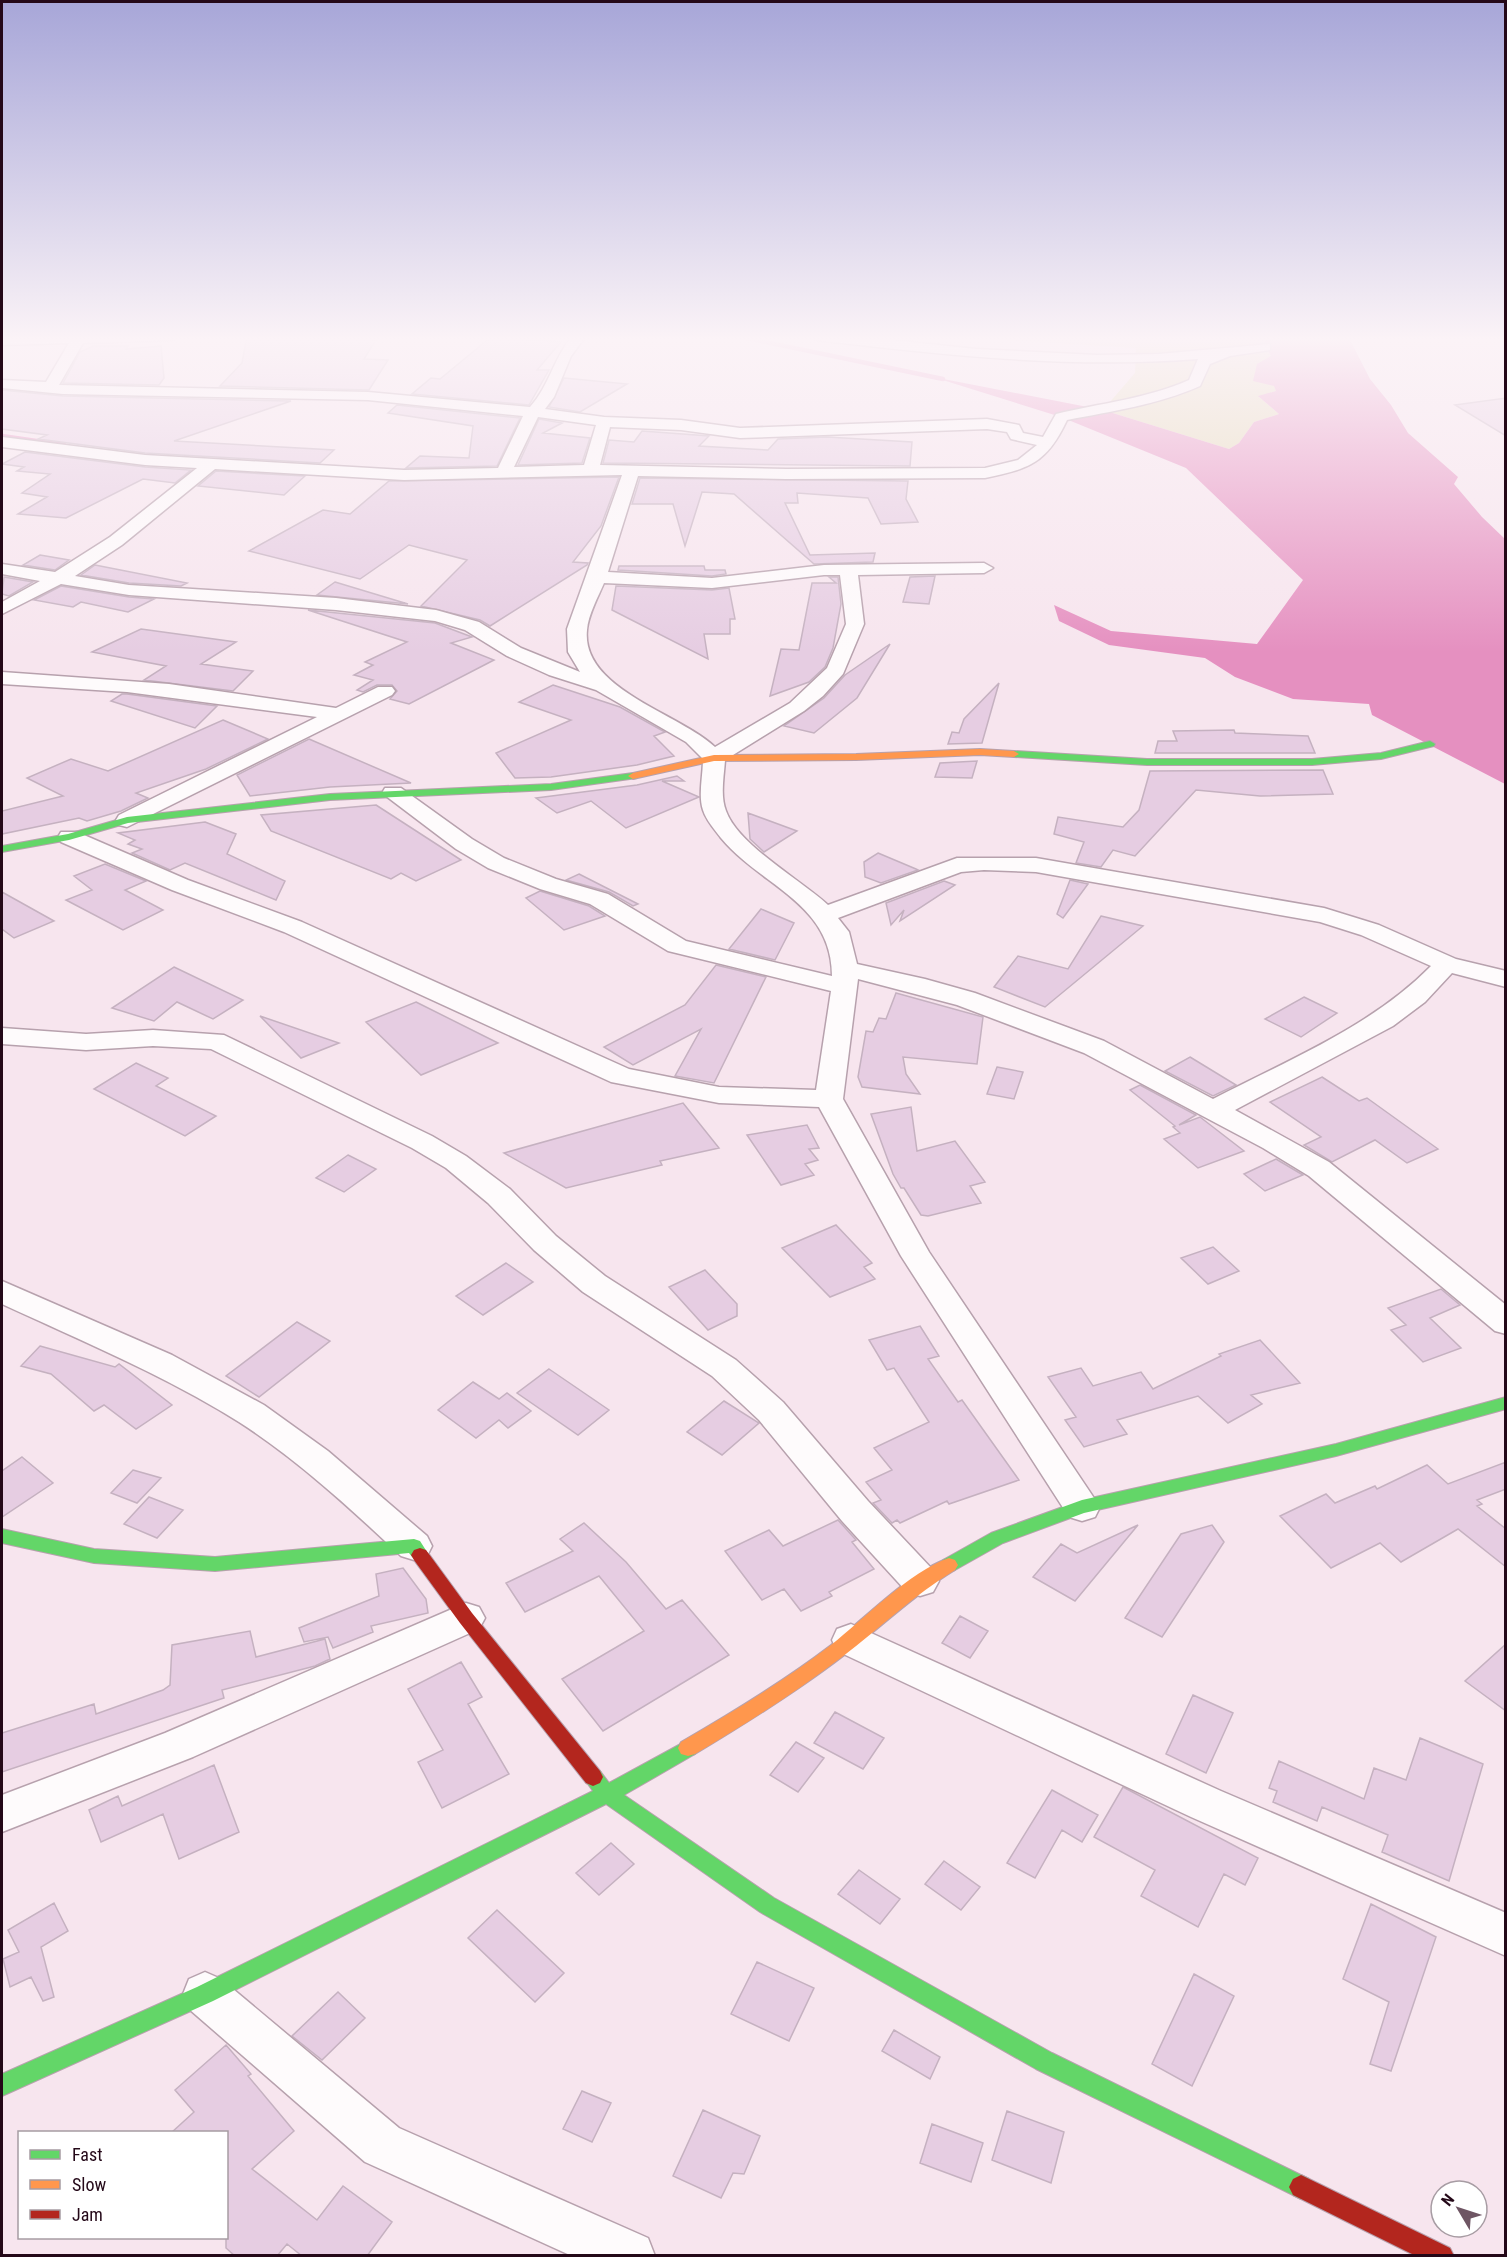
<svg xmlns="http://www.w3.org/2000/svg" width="1507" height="2257" viewBox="0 0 1507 2257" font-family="'Roboto Condensed',sans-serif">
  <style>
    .green { fill: #e4dbb6 }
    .water { fill: #e590c0 }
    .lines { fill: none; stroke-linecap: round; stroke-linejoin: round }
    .stream { stroke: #e590c0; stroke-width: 4.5 }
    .building { fill: #e6cde2; stroke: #c5b1c0; stroke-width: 1.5 }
    .street-casing { stroke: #b7a1ad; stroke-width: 3 }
    .fast-casing { stroke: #b7a1ad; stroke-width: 2 }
    .slow-casing { stroke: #b7a1ad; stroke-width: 2 }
    .jam-casing { stroke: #b7a1ad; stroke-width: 2 }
    .street { fill: #fefbfc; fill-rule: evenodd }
    .fast { fill: #63d668; fill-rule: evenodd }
    .slow { fill: #ff974d; fill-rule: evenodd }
    .jam { fill: #b3261e; fill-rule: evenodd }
  </style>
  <rect width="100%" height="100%" fill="#f7e5ee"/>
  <path class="green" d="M936,336H1259L1265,339V347L1271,356L1276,391L1259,397L1279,414L1254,422L1239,443L1229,449L1103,410L1135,373L1136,348Z"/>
  <path class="water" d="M1259,336H1348L1370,379L1391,405L1408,433L1458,477L1454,484L1482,517L1505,539V784L1372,715L1369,704L1293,699L1235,677L1205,658L1109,645L1059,621L1054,605L1111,631L1257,644L1303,580L1186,468L1061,417L933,377L1103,410L1229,449L1239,443L1254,422L1279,414L1258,396L1276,391L1274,386L1253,381L1257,364L1271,356L1265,347V339Z"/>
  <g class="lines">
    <path class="stream" d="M737,336L943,379
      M2,337L6,336
      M2,436L64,445"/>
  </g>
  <path class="building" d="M247,336L377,338L364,359L388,360L369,390L220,386L242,363Z
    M491,337L561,342L537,370H549L529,405L412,394L431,378L440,379Z
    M93,346H128L126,349L161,346L164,378L159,385L63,383L80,352Z
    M564,378L627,384L580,412L549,407Z
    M2,390L63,396L291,401L174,441L334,450L320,463L145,453L38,439L47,435L2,429Z
    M1506,398V436L1455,405Z
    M397,405L520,418L497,466L406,468L420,456L469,458L473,426L388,413Z
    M539,419L562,423L543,433L590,438L582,463L518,465Z
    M642,431L709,436L699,446L768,450L778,439L827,437L912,442L910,466L603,463L609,440L634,442Z
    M25,452L145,467L191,470L175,483L143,479L66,518L18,514L47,497L22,493L50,474L17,471L24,467L2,464Z
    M216,471L305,476L284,495L198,486Z
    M619,477L601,526L573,562L588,563L587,565L490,626L480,620L421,606L467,560L409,545L360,579L249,551L323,510L350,514L389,481Z
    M640,478L908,481L906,499L918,522L881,524L868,498L797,493L798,503H785L810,555L875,553L873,562L814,564L734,494L702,492L685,546L673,504H632Z
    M40,555L69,560L55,570L23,565Z
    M95,565L187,583L181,586L129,583L81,575Z
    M619,566H704L705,570H725L726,574L712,576L618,570Z
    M935,576L929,604L903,602L910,577Z
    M4,577L33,582L9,596L2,594Z
    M829,577H838L841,604L833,648L825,667L809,682L770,696L781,649L799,650L812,583H836Z
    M335,582L408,604L317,595Z
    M61,586L129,597L154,599L128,612L81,602L73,607L34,600Z
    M616,586L712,590L729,588L735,619H730V634H704L708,659L612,610Z
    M308,610L435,623L472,637L451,643L494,660L409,704L390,699L397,691L392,685H377L363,692L357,690L373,680L354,675L373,665L365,662L407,642Z
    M141,629L236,642L201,664L253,671L233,691L144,680L166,666L92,652Z
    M890,644L857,698L814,733L784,726L824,698L845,675Z
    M999,683L982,743L948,744L952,732L959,733L964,719Z
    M553,685L620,707L665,732L654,736L674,756L637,765L551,777L515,778L496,753L571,720L519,702Z
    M122,694H127L217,706L195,728L111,701Z
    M223,720L268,739L206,769L136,793L148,798L121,811L87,821L79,818L2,834V811L63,796L27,778L71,759L108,771Z
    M1234,730L1235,733L1308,736L1315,753H1155L1158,741H1177L1173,731Z
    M309,739L411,783L330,787L250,796L237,775Z
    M977,761L972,778L935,777L940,763Z
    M1323,770L1333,794L1260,796L1196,790L1135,856L1113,850L1101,867L1076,863L1084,842L1054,834L1058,817L1123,827L1139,810L1150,771Z
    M677,776L684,781H662L699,797L626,828L591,801L557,813L536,798L637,785Z
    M376,805L461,860L416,881L401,873L391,879L271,831L261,815Z
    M748,813L797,831L764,852L750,839Z
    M205,822L236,834L227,854L285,881L276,900L185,863L170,870L132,853L142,849L128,844L135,840L118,833Z
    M878,853L916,869L918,870L881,883L865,877L864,862Z
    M105,864L146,881L125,890L163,910L123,930L66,900L92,890L74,876Z
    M579,874L638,904L633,906L609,892L566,880Z
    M1070,880L1088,884L1063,918L1057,914Z
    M944,881L955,885L900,921L904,910L891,925L886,903Z
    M540,891L589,906L605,916L564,930L526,898Z
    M2,892L54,921L14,938L2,929Z
    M761,909L794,923L775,960L729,949Z
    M1101,916L1143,926L1045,1007L994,987L1018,956L1068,969Z
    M716,965L766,977L714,1083L675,1076L701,1029L633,1065L604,1047L685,1005Z
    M174,967L243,1000L213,1019L177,1002L154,1021L112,1008Z
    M896,993L983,1017L977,1064L903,1057L906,1074L920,1094L862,1087L858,1077L866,1031L873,1032L879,1018L886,1019Z
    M1304,997L1337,1013L1301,1037L1265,1019Z
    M416,1002L498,1043L421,1075L366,1022Z
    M260,1016L339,1043L301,1058Z
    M1190,1057L1236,1085L1213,1096L1165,1071Z
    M136,1063L168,1078L156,1086L216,1116L185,1136L94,1089Z
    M997,1067L1023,1072L1014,1099L987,1094Z
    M1322,1077L1359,1101L1367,1098L1438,1149L1407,1163L1375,1140L1332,1162L1304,1145L1321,1137L1270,1102Z
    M1140,1085L1196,1115L1179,1125L1200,1117L1244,1151L1198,1168L1164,1139L1180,1133L1173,1127L1175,1126L1130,1090Z
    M683,1103L719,1148L660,1161L662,1165L566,1188L504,1153Z
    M911,1107L917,1151L955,1141L985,1182L970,1186L981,1203L928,1216L921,1215L904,1188H901L893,1174L871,1114Z
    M807,1125L819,1148L809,1149L818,1160L805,1164L814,1175L781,1185L747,1135Z
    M348,1155L376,1169L344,1192L316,1178Z
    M1276,1159L1303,1175L1265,1191L1244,1174Z
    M836,1225L872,1263L864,1267L875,1279L830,1297L782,1248Z
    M1213,1247L1239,1271L1208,1284L1181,1258Z
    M506,1263L533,1282L483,1315L456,1296Z
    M705,1270L737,1304V1316L708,1330L669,1287Z
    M1441,1289L1460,1305L1430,1318L1461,1348L1423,1362L1391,1330L1406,1325L1388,1308Z
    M297,1322L330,1341L259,1397L226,1376Z
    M920,1326L939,1356L928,1359L958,1402L962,1400L1019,1480L949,1504L947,1501L900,1523L897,1520L892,1523L873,1503L881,1500L866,1482L892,1470L874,1448L929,1422L894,1368L887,1370L869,1340Z
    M1260,1340L1300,1383L1251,1395L1262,1404L1228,1423L1198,1396L1117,1420L1127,1434L1084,1447L1065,1420L1076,1417L1048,1377L1081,1368L1093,1386L1141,1372L1153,1389L1221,1356L1219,1354Z
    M40,1346L115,1367L119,1364L172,1405L136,1429L104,1405L94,1411L51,1374L21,1366Z
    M549,1369L609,1410L578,1435L517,1393Z
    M473,1382L499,1399L507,1393L531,1411L508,1428L499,1420L476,1438L438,1410Z
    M724,1401L759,1423L722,1455L687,1432Z
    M22,1457L53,1483L2,1517V1471Z
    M1506,1462V1489L1477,1500L1482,1504L1477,1506L1506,1529V1567L1458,1529L1401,1562L1380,1543L1331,1568L1280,1516L1326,1494L1335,1503L1375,1486L1377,1489L1427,1465L1448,1484Z
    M133,1470L161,1478L137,1503L111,1493Z
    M149,1497L183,1510L157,1538L124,1524Z
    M838,1520L856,1540L852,1542L874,1569L829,1592L832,1596L801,1611L784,1589L762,1600L725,1551L769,1530L783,1546Z
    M584,1523L626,1562L666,1609L682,1600L729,1655L603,1731L562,1679L644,1631L599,1576L525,1612L506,1583L573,1551L560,1539Z
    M1138,1525L1075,1601L1033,1577L1061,1544L1077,1553Z
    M1212,1525L1224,1542L1162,1637L1125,1618L1181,1534Z
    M403,1568L426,1599L428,1613L371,1626L373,1632L333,1648L328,1637L304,1642L299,1628L379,1596L376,1574Z
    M960,1616L988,1631L970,1658L942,1643Z
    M250,1631L256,1657L325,1639L330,1659L315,1666L222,1690L224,1698L2,1772V1733L94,1704L96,1714L163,1690L170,1685L172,1645Z
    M1506,1644V1711L1465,1681Z
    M461,1662L482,1697L468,1704L509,1774L442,1808L418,1762L443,1750L408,1689Z
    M1193,1695L1233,1713L1206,1773L1166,1754Z
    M835,1712L884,1738L863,1769L814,1743Z
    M1420,1738L1483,1764L1449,1881L1382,1852L1388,1835L1322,1807L1317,1821L1273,1802L1277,1791L1269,1788L1279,1761L1364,1799L1374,1768L1406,1780Z
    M796,1742L824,1758L798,1792L770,1775Z
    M214,1765L239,1832L179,1859L163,1814L101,1842L89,1810L118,1796L122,1806Z
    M1123,1787L1258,1858L1245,1885L1224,1874L1198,1927L1141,1896L1155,1870L1094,1837Z
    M1052,1790L1098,1815L1082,1842L1062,1830L1035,1878L1007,1863Z
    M611,1843L634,1864L599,1895L576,1873Z
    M944,1861L980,1887L961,1910L925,1884Z
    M859,1870L900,1899L880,1924L838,1894Z
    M54,1903L68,1931L41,1947L54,1997L43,2001L31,1977L10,1987L3,1959L19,1952L8,1930Z
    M1371,1904L1436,1937L1391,2071L1370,2064L1389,2002L1343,1979Z
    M497,1910L564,1973L535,2002L468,1938Z
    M757,1962L814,1988L789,2041L731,2014Z
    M1194,1974L1234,1996L1192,2086L1152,2064Z
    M338,1992L365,2018L322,2060L292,2036Z
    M894,2030L940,2057L930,2079L882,2051Z
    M226,2045L251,2074L248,2076L294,2131L252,2169L317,2220L343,2186L392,2222L367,2256H302L287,2244L277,2256H235L226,2248V2133H171L194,2112L175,2090Z
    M582,2091L611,2103L592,2142L563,2129Z
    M703,2110L760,2136L744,2174L733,2173L721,2198L673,2176Z
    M1007,2111L1064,2132L1051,2183L992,2160Z
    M932,2124L983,2143L971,2182L920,2163Z"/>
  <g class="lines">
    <g class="street-casing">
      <path id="street" d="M181,336L174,340L83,343L59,385L368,392L530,407C549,386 553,360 572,336H586L571,356L554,397L545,409L604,417L681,420L740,428L987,419L1019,425L1023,433L1043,437L1056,414C1101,403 1146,399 1189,380L1198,359C1070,369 943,355 816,340L809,336H854L976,349L1097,355L1159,354L1270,344V350L1230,356L1210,364L1200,386C1157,405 1113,411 1067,420C1047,463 1029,469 985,478L786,479L638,476L608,572L712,578L824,565L984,563L993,568L984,573L858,575L864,624L843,674L823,696L804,711L725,760C724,776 720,796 726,811C738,845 801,880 828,905L957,858H1036L1324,908L1379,925L1456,959L1506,971V987L1452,973L1425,1002L1393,1026L1235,1110L1329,1162L1506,1305V1334L1495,1331L1309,1176L1263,1148L1084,1053L957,1005L858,979L843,1099L929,1252L1100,1507L1095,1517L1082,1521L1069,1517L901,1256L819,1107L719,1103L611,1082L284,932L172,890L61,842L58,837L61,832H77L188,880L302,922L629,1069L719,1087L816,1090L831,991L668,951L590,904L540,889L488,868L456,849L382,793L385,788H401L472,839L504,858L556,879L608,894L686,941L832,976C832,903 762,887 721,838C715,830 706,820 703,810C698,795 703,776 703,759L686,742L596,690L549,675L507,656L465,630L435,621L336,610L129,595L61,584L2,614V602L40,581L2,574V564L55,572L110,537L197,468L145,465L2,447V437L145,455L404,470L498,468L523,416L368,400L63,394L2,388V380L46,382L69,343L2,345V337ZM538,417L596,425L584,465L514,467ZM610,427L681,430L740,438L987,429L1007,432L1011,439L1037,445L1018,460L985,468L786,469L600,465ZM215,469L404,480L622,475L567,629L568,652L580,672L521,648L479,622L436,610L336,598L129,585L75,576L122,545ZM824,575H840L846,624L827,668L790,703L715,747C679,713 581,689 587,630C588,615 598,597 604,583L712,588ZM984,870L1036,872L1320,922L1361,935L1431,966C1371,1027 1288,1060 1213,1099L1104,1041L975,993L925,979L857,964L849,932L838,918L961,872Z
        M2,672L169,684L336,708L378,687H392L395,691L392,695L127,827L119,825L116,820L119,815L317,717L127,692L2,684Z
        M2,1028L86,1034L153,1030L224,1035L432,1136L466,1156L510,1189L556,1236L605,1276L736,1360L783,1402L868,1501L933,1570L939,1581L933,1592L920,1596L907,1592L842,1521L759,1420L712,1376L583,1292L534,1250L488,1203L446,1168L412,1148L211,1049L153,1046L86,1050L2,1044Z
        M2,1281L172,1355L264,1405L328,1451L427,1536L432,1546L427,1556L414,1560L401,1556C350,1508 298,1460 239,1422C164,1375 82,1341 2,1304Z
        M466,1603L479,1607L485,1618L479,1629L193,1757L2,1832V1795L165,1733Z
        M851,1624L1221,1791L1506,1913V1956L1191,1817L837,1651L832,1640L837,1629Z
        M205,1972L221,1979L399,2128L648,2238L655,2256H572L365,2162L189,2009L183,1994L189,1979Z"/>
    </g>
    <g class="fast-casing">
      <path id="fast" d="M1430,741L1435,744L1434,746L1381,759L1312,765H1147L1014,757L1009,754L1014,751L1147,759H1312L1381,753Z
        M633,773L638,776L637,778L551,790L330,800L128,823L69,840L2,852V846L68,834L127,817L330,794L551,784Z
        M1506,1397V1409L1336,1456L1084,1513L1003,1543L955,1570L949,1572L943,1570L940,1565L943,1560L991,1533L1082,1500L1336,1444Z
        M2,1529L94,1549L215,1557L414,1539L420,1541L429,1555L426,1560C418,1563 414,1560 409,1553L215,1571L94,1563L2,1543Z
        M688,1740L695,1742L698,1748L695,1754L624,1795L774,1898L1052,2053L1309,2179L1313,2187L1309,2195L1301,2199L1293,2195L1036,2069L760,1912L606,1804L213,2001L2,2096V2074L197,1987L593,1791L583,1777L586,1771L593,1768L600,1771L609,1783Z"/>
    </g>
    <g class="slow-casing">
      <path id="slow" d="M980,749L1014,751L1019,754L1014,757L980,755L856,760L714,761L633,779L628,776L633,773L714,755L856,754Z
        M949,1558L955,1560L958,1565L955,1570C914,1595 880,1628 842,1657C795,1693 745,1724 695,1754L688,1756L681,1754L678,1748L681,1742C733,1712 784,1681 831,1645C864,1619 910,1571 949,1558Z"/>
    </g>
    <g class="jam-casing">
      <path id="jam" d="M420,1548L426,1550L472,1613L600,1771L603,1777L600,1783L593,1786L586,1783L460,1623L414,1560L411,1555L414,1550Z
        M1301,2175L1450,2248L1454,2256H1416L1293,2195L1289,2187L1293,2179Z"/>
    </g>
    <use href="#street" class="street"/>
    <use href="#fast" class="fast"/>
    <use href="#slow" class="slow"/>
    <use href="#jam" class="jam"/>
  </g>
  <linearGradient id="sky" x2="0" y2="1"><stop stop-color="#a7a6d8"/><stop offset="0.52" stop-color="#fbf3f7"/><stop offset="1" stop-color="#fbf3f7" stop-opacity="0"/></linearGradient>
  <rect width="1507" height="652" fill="url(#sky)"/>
  <rect width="1507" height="2257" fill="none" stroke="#240818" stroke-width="6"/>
  <rect x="18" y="2131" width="210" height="108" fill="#ffffff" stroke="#a79ca3" stroke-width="1.5"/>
  <rect x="30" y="2150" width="30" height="9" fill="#63d668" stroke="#a79ca3" stroke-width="1.5"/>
  <text x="72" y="2161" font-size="18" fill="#240818">Fast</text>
  <rect x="30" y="2180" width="30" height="9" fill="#ff974d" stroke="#a79ca3" stroke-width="1.5"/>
  <text x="72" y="2191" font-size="18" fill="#240818">Slow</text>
  <rect x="30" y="2210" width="30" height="9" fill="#b3261e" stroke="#a79ca3" stroke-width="1.5"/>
  <text x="72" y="2221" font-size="18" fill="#240818">Jam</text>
  <g transform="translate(1459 2209) rotate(309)"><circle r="28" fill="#ffffff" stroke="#a79ca3" stroke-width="1.5"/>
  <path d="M0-4.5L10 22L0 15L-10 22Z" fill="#6e5563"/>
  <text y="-9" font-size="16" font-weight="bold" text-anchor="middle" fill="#240818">N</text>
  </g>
</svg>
